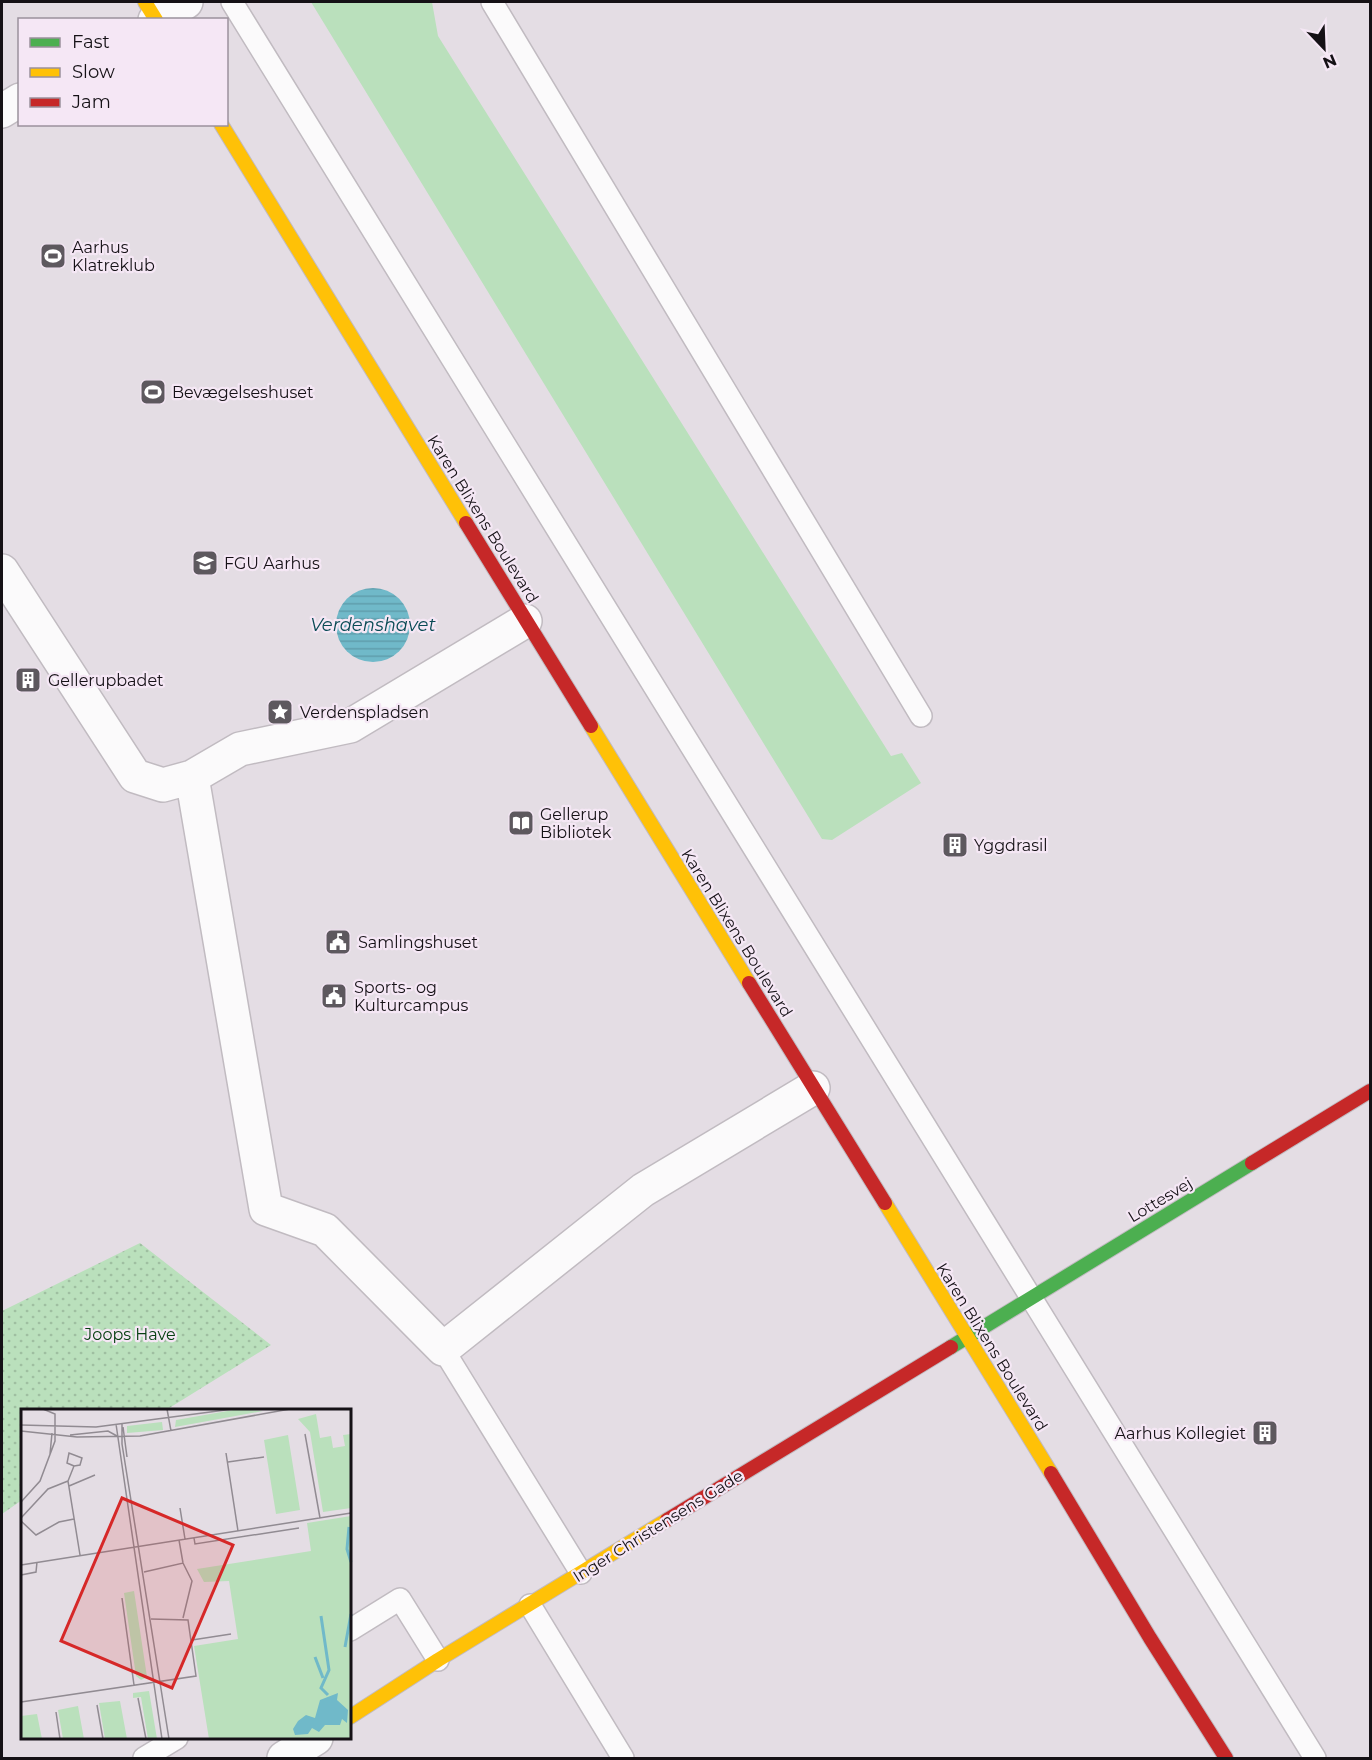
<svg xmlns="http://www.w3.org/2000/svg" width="1372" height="1760" viewBox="0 0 1372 1760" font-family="Montserrat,sans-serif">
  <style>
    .green { fill: #bae0bc }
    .park { fill: url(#park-dots) }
    .water { fill: url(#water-rules) }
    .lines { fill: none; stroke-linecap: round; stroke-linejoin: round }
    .lane-casing { stroke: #c1bbc1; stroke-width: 24 }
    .street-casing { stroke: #c1bbc1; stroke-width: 36 }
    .fast-casing { stroke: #c1bbc1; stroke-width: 16 }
    .slow-casing { stroke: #c1bbc1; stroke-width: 16 }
    .jam-casing { stroke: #c1bbc1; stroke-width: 16 }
    .lane { stroke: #fbfafb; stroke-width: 21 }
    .street { stroke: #fbfafb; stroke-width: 33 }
    .fast { stroke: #4caf50; stroke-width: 14 }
    .slow { stroke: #ffc107; stroke-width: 14 }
    .jam { stroke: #c62828; stroke-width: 14 }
    .labels { text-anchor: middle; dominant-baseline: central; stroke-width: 4.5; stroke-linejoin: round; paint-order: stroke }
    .poi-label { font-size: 16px; fill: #151116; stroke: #f5e7f5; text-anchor: start }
    .street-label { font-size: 16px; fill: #151116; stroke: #f5e7f5 }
    .park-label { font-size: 16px; fill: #074012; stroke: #f5e7f5 }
    .water-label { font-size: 18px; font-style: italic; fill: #084a54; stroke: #f5e7f5 }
    .inset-river { fill: none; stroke: #70b9c9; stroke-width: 3 }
    .inset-road { fill: none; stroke: #918b92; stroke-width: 1.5 }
    .view { fill: #d62828; fill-opacity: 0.15; stroke: #d62828; stroke-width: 3 }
    .inset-edge { fill: none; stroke: #151116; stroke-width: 3 }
  </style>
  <defs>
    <pattern id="park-dots" width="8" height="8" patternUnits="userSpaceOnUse" patternTransform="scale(1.5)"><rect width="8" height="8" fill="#bae0bc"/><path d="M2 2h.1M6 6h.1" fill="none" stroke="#9fbfa1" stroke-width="1.8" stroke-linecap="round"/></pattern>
    <pattern id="water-rules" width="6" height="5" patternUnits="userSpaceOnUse" patternTransform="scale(1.5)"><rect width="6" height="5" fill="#70b9c9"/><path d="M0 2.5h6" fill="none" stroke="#609eac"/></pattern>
  </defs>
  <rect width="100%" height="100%" fill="#e4dde4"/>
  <path class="green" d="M311,2H432L438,36L891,756L902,753L921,783L832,840L822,839Z"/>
  <path class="park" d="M140,1243L271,1345L166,1410H22V1500L2,1514V1311Z"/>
  <path class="water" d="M336 625a37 37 0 1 1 74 0a37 37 0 1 1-74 0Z"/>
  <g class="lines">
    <g class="lane-casing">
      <path id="lane" d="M232,2L1315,1758
        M492,2L921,716
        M443,1349L581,1573
        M530,1605L623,1758
        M350,1630L400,1599L438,1660
        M144,1758L177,1738"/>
    </g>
    <g class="street-casing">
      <path id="street" d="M155,20L186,2
        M2,111L20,100
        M2,571L135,776L163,785L192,777L240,749L350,726L525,621
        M192,777L266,1209L325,1230L443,1349L643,1190L813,1088
        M284,1758L316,1738"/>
    </g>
    <g class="fast-casing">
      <path id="fast" d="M951,1347L1252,1163"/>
    </g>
    <g class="slow-casing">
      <path id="slow" d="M145,2L156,20
        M221,124L466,523
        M591,726L749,983
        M885,1203L1051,1473
        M350,1717L438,1660L667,1520"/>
    </g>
    <g class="jam-casing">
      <path id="jam" d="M466,523L591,726
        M749,983L885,1203
        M1252,1163L1370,1091
        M1051,1473L1150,1638L1226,1758
        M667,1520L951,1347"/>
    </g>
    <use href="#lane" class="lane"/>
    <use href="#street" class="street"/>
    <use href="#fast" class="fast"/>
    <use href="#slow" class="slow"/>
    <use href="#jam" class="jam"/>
  </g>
  <defs>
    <g id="stadium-square" transform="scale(1.35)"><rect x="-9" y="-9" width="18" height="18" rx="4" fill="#5d585e" stroke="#f5e7f5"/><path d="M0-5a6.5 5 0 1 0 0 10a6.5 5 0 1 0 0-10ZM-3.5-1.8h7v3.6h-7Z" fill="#fff"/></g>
    <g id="school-square" transform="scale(1.35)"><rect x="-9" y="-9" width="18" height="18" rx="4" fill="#5d585e" stroke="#f5e7f5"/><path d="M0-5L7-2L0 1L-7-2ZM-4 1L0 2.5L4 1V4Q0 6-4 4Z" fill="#fff"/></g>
    <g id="building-square" transform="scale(1.35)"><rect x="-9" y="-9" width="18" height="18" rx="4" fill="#5d585e" stroke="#f5e7f5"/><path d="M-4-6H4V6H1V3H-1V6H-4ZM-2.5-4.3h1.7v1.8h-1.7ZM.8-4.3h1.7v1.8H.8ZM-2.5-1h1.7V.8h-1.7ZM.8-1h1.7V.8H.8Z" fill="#fff"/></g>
    <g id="sight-square" transform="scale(1.35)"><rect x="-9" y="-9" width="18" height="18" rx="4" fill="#5d585e" stroke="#f5e7f5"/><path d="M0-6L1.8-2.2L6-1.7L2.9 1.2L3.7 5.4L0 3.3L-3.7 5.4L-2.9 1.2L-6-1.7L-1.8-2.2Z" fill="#fff"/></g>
    <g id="library-square" transform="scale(1.35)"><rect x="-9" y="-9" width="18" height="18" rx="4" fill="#5d585e" stroke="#f5e7f5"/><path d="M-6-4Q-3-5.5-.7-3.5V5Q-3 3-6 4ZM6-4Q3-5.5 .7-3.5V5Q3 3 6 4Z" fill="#fff"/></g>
    <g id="civic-square" transform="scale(1.35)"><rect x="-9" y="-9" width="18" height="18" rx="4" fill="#5d585e" stroke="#f5e7f5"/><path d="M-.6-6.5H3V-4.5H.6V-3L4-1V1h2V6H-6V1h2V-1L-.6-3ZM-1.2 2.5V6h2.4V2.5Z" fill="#fff"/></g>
  </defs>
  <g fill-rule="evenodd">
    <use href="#stadium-square" x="53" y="256"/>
    <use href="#stadium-square" x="153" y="392"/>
    <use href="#school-square" x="205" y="563"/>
    <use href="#building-square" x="28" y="680"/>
    <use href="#sight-square" x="280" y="712"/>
    <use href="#library-square" x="521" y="823"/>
    <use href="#building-square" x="955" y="845"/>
    <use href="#civic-square" x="338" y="942"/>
    <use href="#civic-square" x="334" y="996"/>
    <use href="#building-square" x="1265" y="1433"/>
  </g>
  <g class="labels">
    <g class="poi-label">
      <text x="72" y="247">Aarhus<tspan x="72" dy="18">Klatreklub</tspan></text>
      <text x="172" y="392">Bevægelseshuset</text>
      <text x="224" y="563">FGU Aarhus</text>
      <text x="48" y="680">Gellerupbadet</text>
      <text x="300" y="712">Verdenspladsen</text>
      <text x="540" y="814">Gellerup<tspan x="540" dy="18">Bibliotek</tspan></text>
      <text x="974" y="845">Yggdrasil</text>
      <text x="358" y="942">Samlingshuset</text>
      <text x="354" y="987">Sports- og<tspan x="354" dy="18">Kulturcampus</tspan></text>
      <text x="1246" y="1433" text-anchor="end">Aarhus Kollegiet</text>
    </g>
    <g class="street-label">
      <text transform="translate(483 519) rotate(58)">Karen Blixens Boulevard</text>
      <text transform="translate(737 933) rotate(58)">Karen Blixens Boulevard</text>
      <text transform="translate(1160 1200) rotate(-31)">Lottesvej</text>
      <text transform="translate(992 1347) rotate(58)">Karen Blixens Boulevard</text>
      <text transform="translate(658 1526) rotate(-32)">Inger Christensens Gade</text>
    </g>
    <g class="park-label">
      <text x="130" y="1334">Joops Have</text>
    </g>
    <g class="water-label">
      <text x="373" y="625">Verdenshavet</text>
    </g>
  </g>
  <g transform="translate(21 1409)">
    <rect width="330" height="330" fill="#e4dde4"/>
    <path d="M218,0L242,2L154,18L155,11ZM141,13L142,21L106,24V17ZM113,182L126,268L120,271L115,267L103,184ZM128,282L136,330H127L120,288L112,289V284Z" fill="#bae0bc"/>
    <path d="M295,5L299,29L310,27L312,39L324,37L322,26L330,25V99L302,103L289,23L277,10ZM267,26L279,101L255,105L243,31ZM330,107V330H188L173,237L217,230L208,172L183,173L176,160L290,142L286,114ZM99,292L106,330H84L78,294ZM57,297L63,330H42L37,301ZM16,305L21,330H0V307Z" fill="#bae0bc"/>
    <path d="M317,284L316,291L327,301L326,314L321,310L319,316H304L298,323L291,319L287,325L274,326L272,320L277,312L285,306L294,309L299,291Z" fill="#70b9c9"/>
    <path class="inset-river" d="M328,118L326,140L330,153M300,207L308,261L300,279L307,286M324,238L330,205M294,248L302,269"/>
    <path class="inset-road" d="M146,0L150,22M101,14V35L148,330M95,15L141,330M0,16L75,18L212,0M102,18L106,48M0,22L56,28L119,27L269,0M284,25L299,109M49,26L87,22L96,27M205,44L217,122M29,45L31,24M207,53L243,48M53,57L59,56L61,49L48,44L46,54L53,57L47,72L59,146M48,77L74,66M0,93L19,72L34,32V5L22,0M159,99L164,130M0,109L27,80L47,72M0,112L15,126L38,113L53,110M173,129L174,135L278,119M158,131L162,154M0,156L330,104M123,163L162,154L171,172L162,209M0,166L15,163L16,153M101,189L113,276M171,231L210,225M117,289L125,330M0,293L175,267L167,211L130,210M76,296L82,330M35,303L39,330"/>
    <path class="view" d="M101,89L212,136L151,279L40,232Z"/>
    <rect width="330" height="330" class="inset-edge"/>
  </g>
  <rect width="1372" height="1760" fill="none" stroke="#151116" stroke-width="6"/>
  <rect x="18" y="18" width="210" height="108" fill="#f5e7f5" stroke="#9b919c" stroke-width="1.5"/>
  <rect x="30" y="38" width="30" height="9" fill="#4caf50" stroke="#9b919c" stroke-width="1.5"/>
  <text x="72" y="48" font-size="18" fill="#151116">Fast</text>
  <rect x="30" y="68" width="30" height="9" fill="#ffc107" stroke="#9b919c" stroke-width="1.5"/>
  <text x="72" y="78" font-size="18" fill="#151116">Slow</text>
  <rect x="30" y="98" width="30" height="9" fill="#c62828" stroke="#9b919c" stroke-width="1.5"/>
  <text x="72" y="108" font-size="18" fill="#151116">Jam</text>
  <g transform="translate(1324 48) rotate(157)" stroke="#f5e7f5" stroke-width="4.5" paint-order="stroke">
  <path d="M0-4.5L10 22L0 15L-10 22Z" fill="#151116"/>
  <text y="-9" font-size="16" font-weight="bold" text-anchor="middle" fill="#151116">N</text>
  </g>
</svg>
